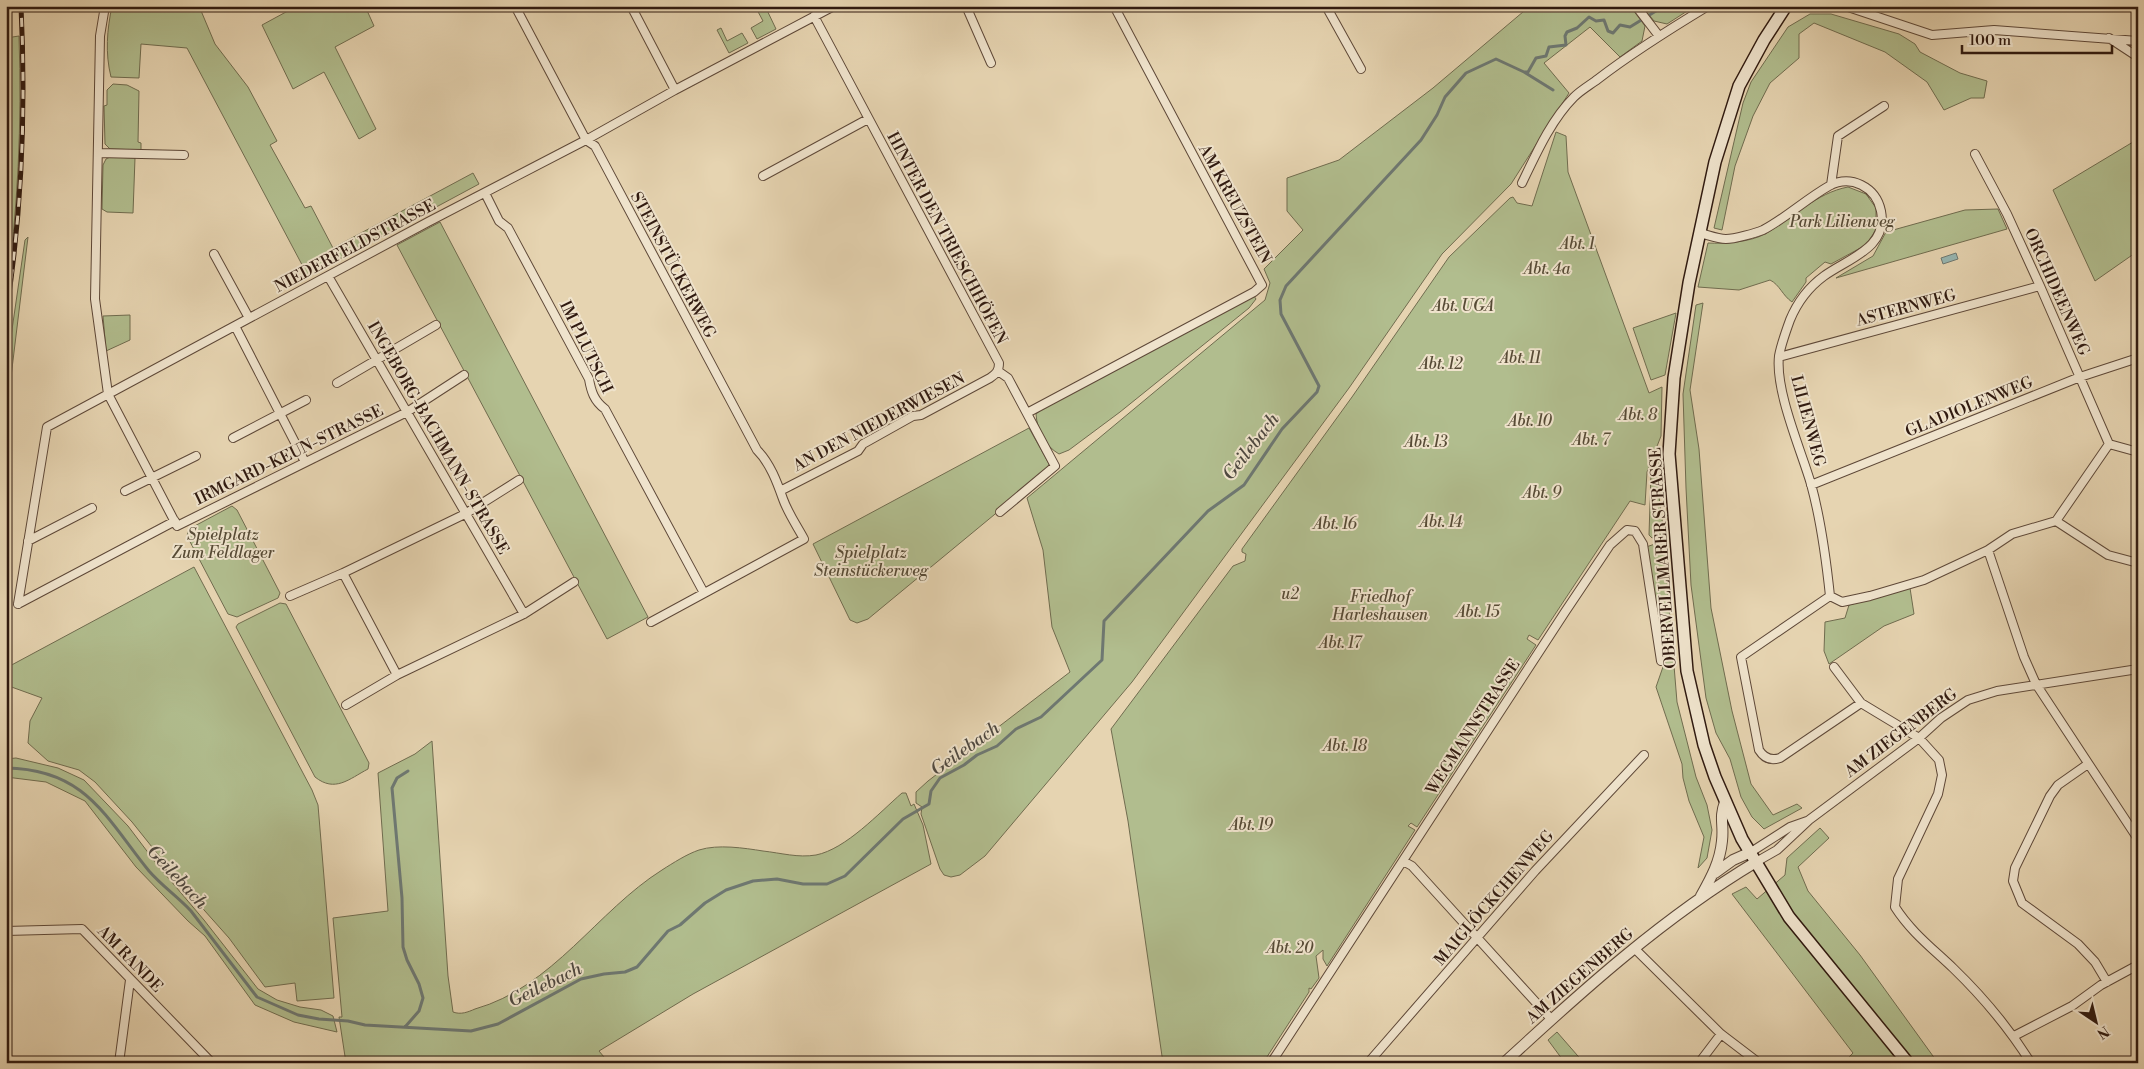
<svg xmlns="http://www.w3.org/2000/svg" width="2144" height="1069" viewBox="0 0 2144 1069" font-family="'Libre Bodoni',serif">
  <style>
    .green { fill: #b1bd8e; stroke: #706c4f }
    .water { fill: #97b7b3; stroke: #6e7872 }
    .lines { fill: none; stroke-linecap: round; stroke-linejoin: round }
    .stream { stroke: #6e7872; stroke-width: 3 }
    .minor-casing { stroke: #5e4838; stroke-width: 10 }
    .tertiary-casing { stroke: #5e4838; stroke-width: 12 }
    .secondary-casing { stroke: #301a10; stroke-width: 14 }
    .minor { stroke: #efe3cc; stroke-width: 8 }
    .tertiary { stroke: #efe3cc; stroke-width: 10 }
    .secondary { stroke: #efe3cc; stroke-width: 11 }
    .rail-casing { stroke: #301a10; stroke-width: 5 }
    .rail { stroke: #efe3cc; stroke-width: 3; stroke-dasharray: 9; stroke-linecap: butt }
    .labels { text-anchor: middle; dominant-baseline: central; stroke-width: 4; stroke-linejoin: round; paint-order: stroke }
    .street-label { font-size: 16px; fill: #301a10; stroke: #efe3cc }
    .park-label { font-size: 16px; font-style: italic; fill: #574b36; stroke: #efe3cc }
    .water-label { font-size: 18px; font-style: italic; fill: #4f4941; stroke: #efe3cc }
  </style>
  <rect width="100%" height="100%" fill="#e6d4b1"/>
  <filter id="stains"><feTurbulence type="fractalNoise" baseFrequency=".004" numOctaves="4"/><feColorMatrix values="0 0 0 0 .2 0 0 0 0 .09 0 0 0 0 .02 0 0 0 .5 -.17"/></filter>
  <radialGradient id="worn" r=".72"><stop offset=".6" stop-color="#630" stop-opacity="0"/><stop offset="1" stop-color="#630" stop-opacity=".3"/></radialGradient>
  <path class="green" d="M112,6H199L215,44L248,87L277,141L270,145L305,208L311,206L333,248L473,173L479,184L308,276L187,48L141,44L139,78L111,77C105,53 107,30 112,6Z
    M297,6H365L374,26L335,47L376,129L359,139L324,72L293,89L262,25Z
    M755,6H765L776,29L757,39L751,28L763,21Z
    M1530,6H1630L1645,26L1642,41L1620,57L1590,27L1544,63L1569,93L1511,184L1442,254L1349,388L1132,682L985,856L960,875L951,877L944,875L940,869L921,814L922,807L916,803V792L928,781L1070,672L1052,627L1043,550L1027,498L1265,300L1270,283L1264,269L1303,230L1287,211V178L1339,160L1433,88Z
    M1642,6H1695L1667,24L1654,21Z
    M1810,14H1831L1899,34L1915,44L1920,52L1960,73L1987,81L1984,98H1971L1944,110L1927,82L1885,52L1814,23L1799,34V58L1770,83L1753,116L1735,166L1722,230L1714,228L1743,103L1751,82L1788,27Z
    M721,28L727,41L742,33L748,43L729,53L717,30Z
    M19,36C22,123 18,210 6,296V38Z
    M113,84L127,85L139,91L138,142L141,143V150L110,149L105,144L104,106L107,105V90Z
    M1556,132L1566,136L1568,172L1649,393L1662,387L1661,436L1647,472L1645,505L1630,501L1538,640L1529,635L1527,639L1536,645L1417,827L1411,823L1408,826L1415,830L1327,966L1323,959V950L1316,956L1319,978L1311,989L1309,988V992L1263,1063H1163L1128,821L1111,729L1233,566L1245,561L1246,554L1242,552V549L1352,397L1449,257L1510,198L1513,197L1517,203L1532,206Z
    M2138,139V251L2095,281L2053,190Z
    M110,157L135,158L133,213L107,212L102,209L103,165L106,159Z
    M1848,187L1866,194L1876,208V230L1866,245L1831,264L1825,262L1806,278V282L1792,302C1782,295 1780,285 1770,280L1739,290L1698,287L1708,243C1725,244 1750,242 1765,234C1793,218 1816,193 1848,187Z
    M1998,209L2007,229L1836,278L1873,256L1886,232L1965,210Z
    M440,222L648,617L607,639L397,245Z
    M28,237L6,418V371L25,240Z
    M1254,296L1256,299L1249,308L1120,412L1069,450L1059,454C1045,446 1037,430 1036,414L1042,409Z
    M1703,303L1690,390L1699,449L1711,608L1732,711L1751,784L1773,815L1797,804L1802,808L1764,829L1752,817L1741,797L1730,759L1716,733L1706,698L1691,585L1686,488L1683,394L1696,305Z
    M1676,313L1665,375L1651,380L1633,328Z
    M130,315V340L106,351L103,316Z
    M1029,428L1049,464L1046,472L868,619L857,623L850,620L813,544Z
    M1659,451H1661C1655,478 1660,506 1664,533L1652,538L1649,535L1651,473Z
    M232,506L237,510L280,593L278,598L237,617L228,614L187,536L189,529Z
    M1658,543L1664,544L1677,702L1696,777L1707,805L1712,830L1707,858L1698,868L1704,837L1689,801L1683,778L1682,764L1656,687L1664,664L1646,547Z
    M194,567L312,790L318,805L334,998L297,1001L295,983L265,987L229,938L188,892L132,822L95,782L79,770L48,761L28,743L30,721L42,698L6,685V668Z
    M1910,588L1914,614L1884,626L1829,664L1824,651L1825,622L1845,618L1849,605Z
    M280,603L286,604L369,763L368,769C349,779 335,793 315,777L236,627L238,624Z
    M432,741L448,976L453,1012C461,1015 468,1012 475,1009C553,987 597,911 662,870C673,863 687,854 699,850C718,844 744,848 763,851C781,853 798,858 816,855C846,849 879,813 902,793H906L911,806L914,804L923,825L931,864L693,994L599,1051L609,1063H346L339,1017H342L333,918L388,911L378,773L415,754Z
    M16,758L58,768L84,780L128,826L159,867L204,920L258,989L277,1000L300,1007L321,1010L333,1016L337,1032L294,1022L255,1005L205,936L188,921L136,867L85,801L46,782L6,777V759Z
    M1820,828L1829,838L1798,867L1808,891L1860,955L1938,1063H1843L1853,1053L1732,894L1746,887L1757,899L1785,875L1787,858Z
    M1557,1032L1584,1063H1565L1548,1040Z"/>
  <path class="water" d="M1956,253L1958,259L1943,264L1941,258Z"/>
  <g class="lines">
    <path class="stream" d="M1524,72L1553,90
      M6,768C86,769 106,818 149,871C162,886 178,897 191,911L257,997L298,1015L319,1019L348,1021L365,1025L471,1031L498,1024L581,979L604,974L625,972L637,967L668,931L680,925L705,903L726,890L753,881L777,879L803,884H827L845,876L903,819L929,804L931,791L940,778L964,765L977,755L997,746L1016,729L1041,717L1102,660L1104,621L1208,511L1244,485L1282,429L1317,392L1319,386L1281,314L1280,300L1286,286L1421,140L1437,115L1445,97L1466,73L1496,59L1524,72H1528L1536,58L1546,56L1549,47L1566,45L1565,36L1567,32L1577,28L1589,17L1596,21L1604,20L1608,31L1613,33L1620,25L1630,27L1664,6
      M405,1027L419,1011L423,998L419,984L407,960L403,947L402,898L392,788L397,778L408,771"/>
    <g class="minor-casing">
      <path id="minor" d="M105,6L100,36L95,299L108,394L177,526L407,412L464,375
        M515,6L586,140L595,146L757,450C770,463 777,482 783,499C788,513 797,526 804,539L651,622
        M631,6L675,90
        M966,6L991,63
        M1326,6L1361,69
        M1636,6L1659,36
        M1845,6L1932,35L1994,30L2138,41
        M2109,38L2138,57
        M99,153L184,155
        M1975,154L2007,214L2040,286L2109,444L2056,521
        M763,176L868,119
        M1522,183C1536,154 1551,120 1574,97C1581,90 1590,85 1598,79C1633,52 1670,29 1708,6
        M1831,185L1838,136L1884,106
        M485,193L499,221L508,228L589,379C591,391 594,401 605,409L704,593
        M1700,233C1708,235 1718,239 1726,239C1734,239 1756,233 1763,230C1786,218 1806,199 1829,186C1851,174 1876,187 1881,211C1888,248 1849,258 1824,276C1809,287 1797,303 1790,320C1786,331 1781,345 1779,356C1775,391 1801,450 1811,484C1821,520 1826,558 1830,596
        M214,254L249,318
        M328,276L524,614
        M235,326L305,462
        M1779,357L2040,286
        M998,371L1008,378L1055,466L1000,512
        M337,383L436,325
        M1027,413L1254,292L1262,285L1114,6
        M233,438L306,400
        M2109,444L2138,452
        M1811,485L2080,377L2138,358
        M782,490L858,451L863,444L913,416L921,415L990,378C996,374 999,371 999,363L814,16
        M125,491L196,456
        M28,541L92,508
        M1988,550L2024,657L2036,684L2138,839
        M343,573L397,675
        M290,596L343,573L465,514L519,480
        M1830,596L1842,602L1870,596L1924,580L1988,550L2012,534L2056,521L2108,555L2138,563
        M1830,596L1741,657L1759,750C1764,758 1771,761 1780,758L1861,703
        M18,604L47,427L428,222L586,140L675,90L834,6
        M18,604L175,521
        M1834,667L1861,703L1919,738L1939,760L1942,775L1938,794L1898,879L1895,907C1911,932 1932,948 1953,968C1983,997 2009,1028 2031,1063
        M346,705L397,675L524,614L574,582
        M2088,764L2058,785L2050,796L2015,868L2013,881L2022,903L2078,944L2095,962L2107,982
        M1751,852L1790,827L1807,821
        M1403,861L1412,866L1551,1019
        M1756,862L1777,850L1809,820L1919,738L1941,718L1968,700L1997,691L2138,669
        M6,931L82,929L212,1063
        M1634,948L1721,1034L1759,1063
        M2014,1036L2072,1006L2101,985L2138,965
        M119,1063L130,980
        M1271,1063L1565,612L1610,545L1627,530L1635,531L1643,544L1661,661
        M1368,1063L1535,871L1644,755
        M1699,1063L1721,1034"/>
    </g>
    <g class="tertiary-casing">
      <path id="tertiary" d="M1715,873L1733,860L1751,852
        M1701,896C1711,878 1720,862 1722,841C1724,824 1719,818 1725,802
        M1504,1063C1583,990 1664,917 1756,862"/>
    </g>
    <g class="secondary-casing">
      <path id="secondary" d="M1786,6L1764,40L1739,86L1715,162L1689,283L1674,378L1669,454L1687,671L1704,745L1715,777L1742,839L1789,917L1908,1063"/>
    </g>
    <use href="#minor" class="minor"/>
    <use href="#tertiary" class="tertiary"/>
    <use href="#secondary" class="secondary"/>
    <g class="rail-casing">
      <path id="rail" d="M6,314C22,212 26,110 21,6"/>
    </g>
    <use href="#rail" class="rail"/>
  </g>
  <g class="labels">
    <g class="street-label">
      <text transform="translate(1235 204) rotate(61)">AM KREUZSTEIN</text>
      <text transform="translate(947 238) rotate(62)">HINTER DEN TRIESCHHÖFEN</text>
      <text transform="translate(355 246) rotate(-28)">NIEDERFELDSTRASSE</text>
      <text transform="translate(673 265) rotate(62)">STEINSTÜCKERWEG</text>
      <text transform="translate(2057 292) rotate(66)">ORCHIDEENWEG</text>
      <text transform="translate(1906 308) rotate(-15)">ASTERNWEG</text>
      <text transform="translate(586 347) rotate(64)">IM PLUTSCH</text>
      <text transform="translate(1969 407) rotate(-22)">GLADIOLENWEG</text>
      <text transform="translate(1808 421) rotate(75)">LILIENWEG</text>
      <text transform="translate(879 422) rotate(-28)">AN DEN NIEDERWIESEN</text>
      <text transform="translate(438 438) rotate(60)">INGEBORG-BACHMANN-STRASSE</text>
      <text transform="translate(289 455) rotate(-26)">IRMGARD-KEUN-STRASSE</text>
      <text transform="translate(1663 558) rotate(-94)">OBERVELLMARER STRASSE</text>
      <text transform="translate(1473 727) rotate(-57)">WEGMANNSTRASSE</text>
      <text transform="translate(1901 733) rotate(-37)">AM ZIEGENBERG</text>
      <text transform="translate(1494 898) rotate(-49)">MAIGLÖCKCHENWEG</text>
      <text transform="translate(130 959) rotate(46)">AM RANDE</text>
      <text transform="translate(1580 976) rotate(-41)">AM ZIEGENBERG</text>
    </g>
    <g class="park-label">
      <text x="1842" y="222">Park Lilienweg</text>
      <text x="1577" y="244">Abt. 1</text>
      <text x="1547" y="269">Abt. 4a</text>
      <text x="1463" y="306">Abt. UGA</text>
      <text x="1520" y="358">Abt. 11</text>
      <text x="1441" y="364">Abt. 12</text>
      <text x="1638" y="415">Abt. 8</text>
      <text x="1530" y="421">Abt. 10</text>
      <text x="1591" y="440">Abt. 7</text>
      <text x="1426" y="442">Abt. 13</text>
      <text x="1542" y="493">Abt. 9</text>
      <text x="1441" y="522">Abt. 14</text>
      <text x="1335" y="524">Abt. 16</text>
      <text x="223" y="535">Spielplatz<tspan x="223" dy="18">Zum Feldlager</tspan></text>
      <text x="871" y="553">Spielplatz<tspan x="871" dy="18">Steinstückerweg</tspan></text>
      <text x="1290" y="594">u2</text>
      <text x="1380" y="597">Friedhof<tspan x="1380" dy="18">Harleshausen</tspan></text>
      <text x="1478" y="612">Abt. 15</text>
      <text x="1340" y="643">Abt. 17</text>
      <text x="1345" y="746">Abt. 18</text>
      <text x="1251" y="825">Abt. 19</text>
      <text x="1290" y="948">Abt. 20</text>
    </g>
    <g class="water-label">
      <text transform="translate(1251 447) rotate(-52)">Geilebach</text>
      <text transform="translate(965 749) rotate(-35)">Geilebach</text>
      <text transform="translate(177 877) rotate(47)">Geilebach</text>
      <text transform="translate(545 985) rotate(-26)">Geilebach</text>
    </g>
  </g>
  <rect width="2144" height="1069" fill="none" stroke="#e6d4b1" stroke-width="25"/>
  <rect x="8" y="8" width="2129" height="1054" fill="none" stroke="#301a10" stroke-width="2.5"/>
  <rect x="12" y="12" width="2119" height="1044" fill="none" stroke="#301a10"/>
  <g transform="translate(2096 1022) rotate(145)" stroke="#efe3cc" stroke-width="4" paint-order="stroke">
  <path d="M0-4L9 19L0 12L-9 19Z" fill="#301a10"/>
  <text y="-8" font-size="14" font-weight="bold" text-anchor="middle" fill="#301a10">N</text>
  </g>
  <path d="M1962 45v8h150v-8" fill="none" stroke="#301a10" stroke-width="2.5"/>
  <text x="1969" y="45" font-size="15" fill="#301a10" stroke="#efe3cc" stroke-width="4" paint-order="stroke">100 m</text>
  <rect width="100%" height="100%" filter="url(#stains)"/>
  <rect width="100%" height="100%" fill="url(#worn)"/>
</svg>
